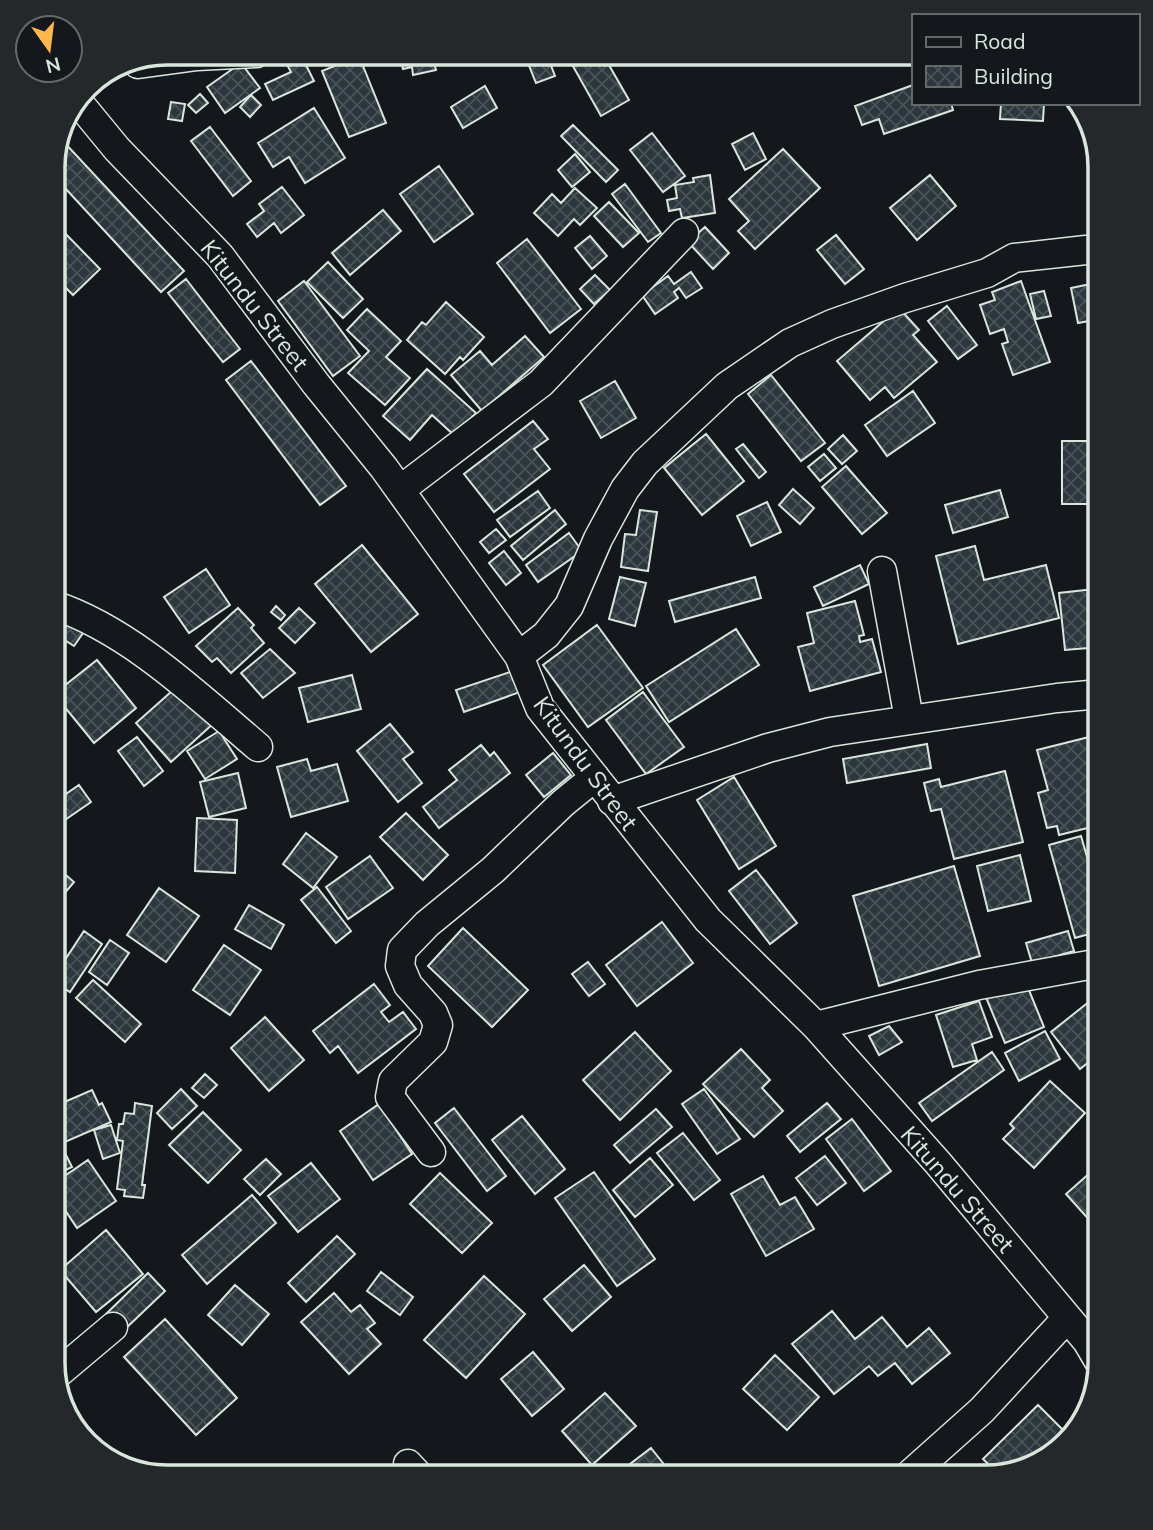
<svg xmlns="http://www.w3.org/2000/svg" width="1153" height="1530" viewBox="0 0 1153 1530" font-family="Mulish,sans-serif">
  <style>
    .building { fill: url(#building-cross-hatch); stroke: #d8e6dc; stroke-width: 2 }
    .lines { fill: none; stroke-linecap: round; stroke-linejoin: round }
    .minor-casing { stroke: #d8e6dc; stroke-width: 31 }
    .minor { stroke: #14181c; stroke-width: 28 }
    .labels { text-anchor: middle; dominant-baseline: central; stroke-width: 5; stroke-linejoin: round; paint-order: stroke }
    .street-label { font-size: 24px; fill: #d8e6dc; stroke: #14181c }
    .rim { fill: none; stroke: #d8e6dc; stroke-width: 3.5 }
  </style>
  <defs>
    <pattern id="building-cross-hatch" width="8" height="8" patternUnits="userSpaceOnUse" patternTransform="scale(1.75)"><rect width="8" height="8" fill="#2c363c"/><path d="M0 0l8 8M0 8l8-8" fill="none" stroke="#4a5358"/></pattern>
  </defs>
  <rect width="100%" height="100%" fill="#14181c"/>
  <path class="building" d="M300,53L314,81L273,100L265,84L291,72L284,59Z
    M408,53H425L426,56L432,55L436,70L413,75L412,67L403,69L399,55Z
    M524,53H546L555,76L536,83Z
    M585,53H602L629,100L601,116L570,61Z
    M359,56L386,123L349,137L322,71Z
    M241,63L260,88L225,113L207,87Z
    M913,85V103H951L953,110L884,134L879,119L862,125L855,106Z
    M485,86L497,108L463,128L451,107Z
    M200,94L208,103L196,113L188,105Z
    M251,95L261,105L250,117L240,107Z
    M171,102L185,104L182,121L168,119Z
    M1001,103H1044L1043,121L1000,119Z
    M314,108L345,158L305,183L289,157L273,167L258,143Z
    M573,125L618,170L606,182L561,136Z
    M210,127L251,181L233,196L191,141Z
    M652,133L685,176L663,192L630,150Z
    M753,133L766,159L745,170L732,144Z
    M62,140L184,271L161,292L53,175V159Z
    M783,149L820,188L755,249L738,231L749,221L729,199Z
    M575,154L590,172L572,187L558,170Z
    M439,166L473,214L434,242L400,194Z
    M710,175L715,213L682,218L680,209L669,211L667,200L677,198L675,185L694,182L693,178Z
    M930,175L956,206L917,240L890,208Z
    M625,184L661,233L648,242L612,194Z
    M282,187L304,215L281,233L274,223L257,237L247,224L264,211L259,204Z
    M575,188L597,208L580,225L574,219L558,236L534,213L552,194L561,203Z
    M609,202L639,233L623,247L594,216Z
    M383,210L401,231L350,275L332,253Z
    M55,223L100,269L73,295L53,275V225Z
    M705,227L729,253L713,269L688,242Z
    M836,235L864,269L845,284L817,250Z
    M590,236L607,256L592,269L575,248Z
    M527,239L581,309L550,333L497,263Z
    M328,262L363,299L343,318L307,282Z
    M691,272L702,288L686,298L679,288L674,292L678,298L655,314L642,295L668,276L674,284Z
    M595,275L610,290L594,304L580,289Z
    M186,279L240,349L223,362L168,293Z
    M304,281L360,356L333,376L278,301Z
    M1021,281L1050,362L1013,375L1002,344L1008,342L1004,329L990,334L980,305L995,300L992,292Z
    M1100,282V319L1078,323L1071,288Z
    M1044,291L1051,316L1036,319L1030,294Z
    M446,302L484,337L463,360L460,357L445,374L407,340L422,322L426,325Z
    M947,306L977,345L958,359L928,321Z
    M899,308L919,330L913,335L937,362L894,398L885,387L870,400L837,361Z
    M367,309L401,341L386,357L410,378L385,405L348,373L369,351L347,330Z
    M525,336L544,357L482,411L451,375L480,351L492,365Z
    M251,361L346,486L320,505L226,380Z
    M427,369L476,413L455,436L432,415L410,440L383,416Z
    M771,375L825,443L801,461L748,394Z
    M615,381L636,418L601,438L580,401Z
    M913,391L935,423L887,456L865,425Z
    M533,421L548,439L534,449L550,469L494,512L464,474Z
    M706,434L744,481L702,515L664,468Z
    M843,435L857,451L842,464L828,449Z
    M1062,441H1096V504H1062Z
    M743,444L766,472L759,478L736,449Z
    M824,454L836,468L820,481L808,467Z
    M846,466L887,513L862,534L822,487Z
    M793,489L814,508L800,524L779,505Z
    M1000,490L1008,517L953,533L945,505Z
    M538,491L550,508L510,537L497,520Z
    M767,502L781,532L751,546L737,516Z
    M555,510L566,524L523,560L511,546Z
    M640,510L657,512L648,571L621,567L625,534L636,535Z
    M496,529L506,540L489,553L480,542Z
    M569,533L582,551L538,582L526,565Z
    M362,545L418,614L371,652L315,584Z
    M975,546L984,580L1046,565L1059,618L958,644L936,556Z
    M504,551L521,573L506,585L489,563Z
    M860,565L869,584L823,606L814,587Z
    M206,569L230,605L189,633L164,597Z
    M620,577L646,583L635,626L609,619Z
    M755,577L761,598L675,622L669,601Z
    M1094,589L1100,647L1065,650L1059,593Z
    M855,601L864,635L859,636L860,642L872,639L881,672L810,691L798,647L814,643L807,613Z
    M276,606L285,615L281,620L271,612Z
    M238,608L254,625L251,628L264,643L231,673L217,658L212,662L196,646Z
    M299,608L315,623L295,643L279,628Z
    M54,615L83,633L74,646L53,633Z
    M597,625L643,688L588,727L543,665Z
    M736,629L759,665L669,722L646,686Z
    M270,649L295,673L263,698L241,673Z
    M97,660L136,708L94,743L54,694Z
    M513,671L520,692L464,712L456,690Z
    M352,675L361,709L308,722L299,688Z
    M180,684L215,722L171,762L136,723Z
    M643,692L684,747L646,774L606,720Z
    M390,724L413,752L403,759L422,783L398,802L357,751Z
    M219,731L237,759L205,779L187,751Z
    M1093,736L1100,762V825L1059,835L1057,826L1047,828L1038,793L1048,790L1037,750Z
    M137,737L163,771L144,786L118,751Z
    M927,744L931,768L847,783L843,759Z
    M481,745L490,756L494,752L510,773L439,828L423,807L457,780L449,770Z
    M553,753L571,775L544,797L526,775Z
    M307,759L311,771L337,764L348,801L291,817L277,767Z
    M1005,771L1023,842L954,859L941,809L931,811L924,783L939,779L941,787Z
    M238,773L246,808L209,817L200,782Z
    M734,777L776,846L739,869L697,800Z
    M79,785L91,802L53,828V803Z
    M406,813L448,855L423,880L380,837Z
    M197,818L237,820L235,873L195,871Z
    M306,833L337,857L313,888L283,864Z
    M1081,836L1100,902V931L1075,938L1049,845Z
    M1020,855L1031,901L988,911L977,866Z
    M370,856L393,888L348,919L326,887Z
    M53,864L74,882L53,907Z
    M954,866L980,956L879,986L853,896Z
    M756,870L797,923L770,944L729,891Z
    M317,887L351,931L336,943L301,900Z
    M159,888L199,916L166,962L127,935Z
    M249,905L284,925L271,949L235,929Z
    M662,922L693,963L637,1006L606,965Z
    M463,928L528,990L492,1027L428,966Z
    M84,931L102,944L70,992L53,981V978Z
    M1068,931L1074,951L1032,963L1026,943Z
    M110,940L129,953L107,985L89,972Z
    M224,945L261,970L230,1015L193,990Z
    M588,962L605,984L589,996L572,974Z
    M1024,978L1044,1027L1005,1043L985,995Z
    M93,980L141,1024L125,1042L76,998Z
    M374,984L390,1005L381,1012L389,1022L403,1012L416,1029L358,1073L338,1046L330,1053L313,1031Z
    M1100,993V1053L1080,1069L1051,1032Z
    M979,1001L992,1037L972,1044L977,1060L953,1067L936,1015Z
    M265,1017L304,1060L269,1091L231,1048Z
    M889,1026L902,1042L879,1055L869,1036Z
    M1045,1031L1060,1059L1019,1081L1005,1053Z
    M635,1032L671,1071L620,1120L583,1080Z
    M741,1049L770,1080L762,1088L783,1111L754,1137L703,1084Z
    M992,1052L1004,1070L932,1121L919,1103Z
    M205,1074L217,1085L204,1098L192,1088Z
    M1050,1081L1085,1113L1034,1168L1003,1139L1014,1128L1010,1124Z
    M181,1089L197,1106L172,1129L157,1113Z
    M704,1089L740,1139L717,1154L682,1104Z
    M92,1090L99,1105L102,1103L111,1122L58,1145L53,1133V1107Z
    M135,1103L152,1106L142,1185H145L143,1198L124,1196L125,1190L117,1189L123,1141L117,1140L119,1124H123L125,1113L134,1114Z
    M827,1103L841,1119L800,1152L787,1136Z
    M379,1104L412,1154L373,1180L340,1131Z
    M454,1108L506,1176L487,1191L435,1123Z
    M656,1109L672,1127L630,1163L614,1145Z
    M203,1112L241,1150L208,1183L169,1145Z
    M522,1116L565,1169L535,1194L492,1140Z
    M852,1119L891,1171L864,1191L826,1139Z
    M111,1125L120,1153L103,1159L94,1130Z
    M683,1133L720,1180L694,1200L657,1153Z
    M62,1147L72,1167L53,1176V1151Z
    M825,1156L846,1183L817,1205L796,1178Z
    M650,1158L673,1185L635,1217L613,1190Z
    M266,1159L281,1174L260,1195L244,1179Z
    M88,1160L116,1201L77,1228L53,1192V1184Z
    M311,1163L340,1199L298,1232L268,1196Z
    M1100,1164V1232L1066,1194Z
    M594,1172L655,1259L617,1286L555,1198Z
    M440,1173L492,1223L462,1253L410,1204Z
    M763,1176L780,1205L795,1197L814,1229L766,1256L731,1194Z
    M252,1195L276,1223L207,1284L182,1255Z
    M106,1230L143,1274L96,1312L60,1270Z
    M337,1236L355,1254L306,1302L288,1283Z
    M53,1242L65,1256L53,1268Z
    M584,1265L611,1297L572,1331L544,1299Z
    M381,1272L413,1297L400,1315L367,1291Z
    M148,1273L165,1291L123,1331L106,1314Z
    M484,1276L525,1314L466,1378L424,1340Z
    M235,1285L269,1314L242,1345L208,1315Z
    M334,1293L351,1312L360,1305L375,1323L367,1329L381,1344L349,1374L301,1322Z
    M832,1311L855,1339L882,1317L907,1347L929,1328L950,1353L912,1384L895,1363L878,1376L869,1366L834,1394L792,1344Z
    M165,1319L237,1398L196,1435L124,1357Z
    M533,1352L564,1389L532,1416L501,1379Z
    M775,1355L819,1397L787,1430L743,1389Z
    M605,1393L636,1426L592,1465L562,1431Z
    M1038,1405L1070,1437L1049,1458L998,1474L983,1459Z
    M651,1448L674,1477H613Z"/>
  <g class="lines">
    <g class="minor-casing">
      <path id="minor" d="M138,64L197,56L256,53
        M80,104L117,149L220,256L316,384L384,468L519,656L540,708L708,920L816,1026L938,1163L1087,1341L1100,1363
        M400,490L541,383L684,233
        M882,571L909,719
        M53,605C128,629 198,696 258,747
        M519,656L546,635L569,606L598,539L625,489L645,463L727,386L790,343L832,324L905,298L987,273L1014,258L1086,250L1100,251
        M612,801L768,748L830,732L1057,698L1100,694
        M816,1026L979,985L1100,963
        M431,1152L390,1097L393,1081L433,1042L438,1025L433,1013L408,985L400,966L402,950L427,924L493,870L563,803L595,777
        M56,1375L113,1327
        M408,1464L420,1477
        M907,1477L982,1410L1067,1318"/>
    </g>
    <use href="#minor" class="minor"/>
  </g>
  <g class="labels">
    <g class="street-label">
      <text transform="translate(255 305) rotate(52)">Kitundu Street</text>
      <text transform="translate(586 763) rotate(54)">Kitundu Street</text>
      <text transform="translate(958 1189) rotate(49)">Kitundu Street</text>
    </g>
  </g>
  <path d="M0 0H1153V1530H0ZM167 65H986A102 102 0 0 1 1088 167V1363A102 102 0 0 1 986 1465H167A102 102 0 0 1 65 1363V167A102 102 0 0 1 167 65Z" fill="#24282b" fill-rule="evenodd"/>
  <path class="rim" d="M167 65H986A102 102 0 0 1 1088 167V1363A102 102 0 0 1 986 1465H167A102 102 0 0 1 65 1363V167A102 102 0 0 1 167 65Z"/>
  <rect x="912" y="14" width="228" height="91" fill="#14181c" stroke="#626a69" stroke-width="2"/>
  <rect x="926" y="37" width="35" height="10" fill="#14181c" stroke="#626a69" stroke-width="2"/>
  <text x="974" y="49" font-size="21" fill="#d8e6dc">Road</text>
  <rect x="926" y="66" width="35" height="21" fill="url(#building-cross-hatch)" stroke="#626a69" stroke-width="2"/>
  <text x="974" y="84" font-size="21" fill="#d8e6dc">Building</text>
  <g transform="translate(49 49) rotate(166)"><circle r="33" fill="#14181c" stroke="#626a69" stroke-width="2"/>
  <path d="M0-5L12 26L0 18L-12 26Z" fill="#ffb74d"/>
  <text y="-10" font-size="19" font-weight="bold" text-anchor="middle" fill="#d8e6dc">N</text>
  </g>
</svg>
